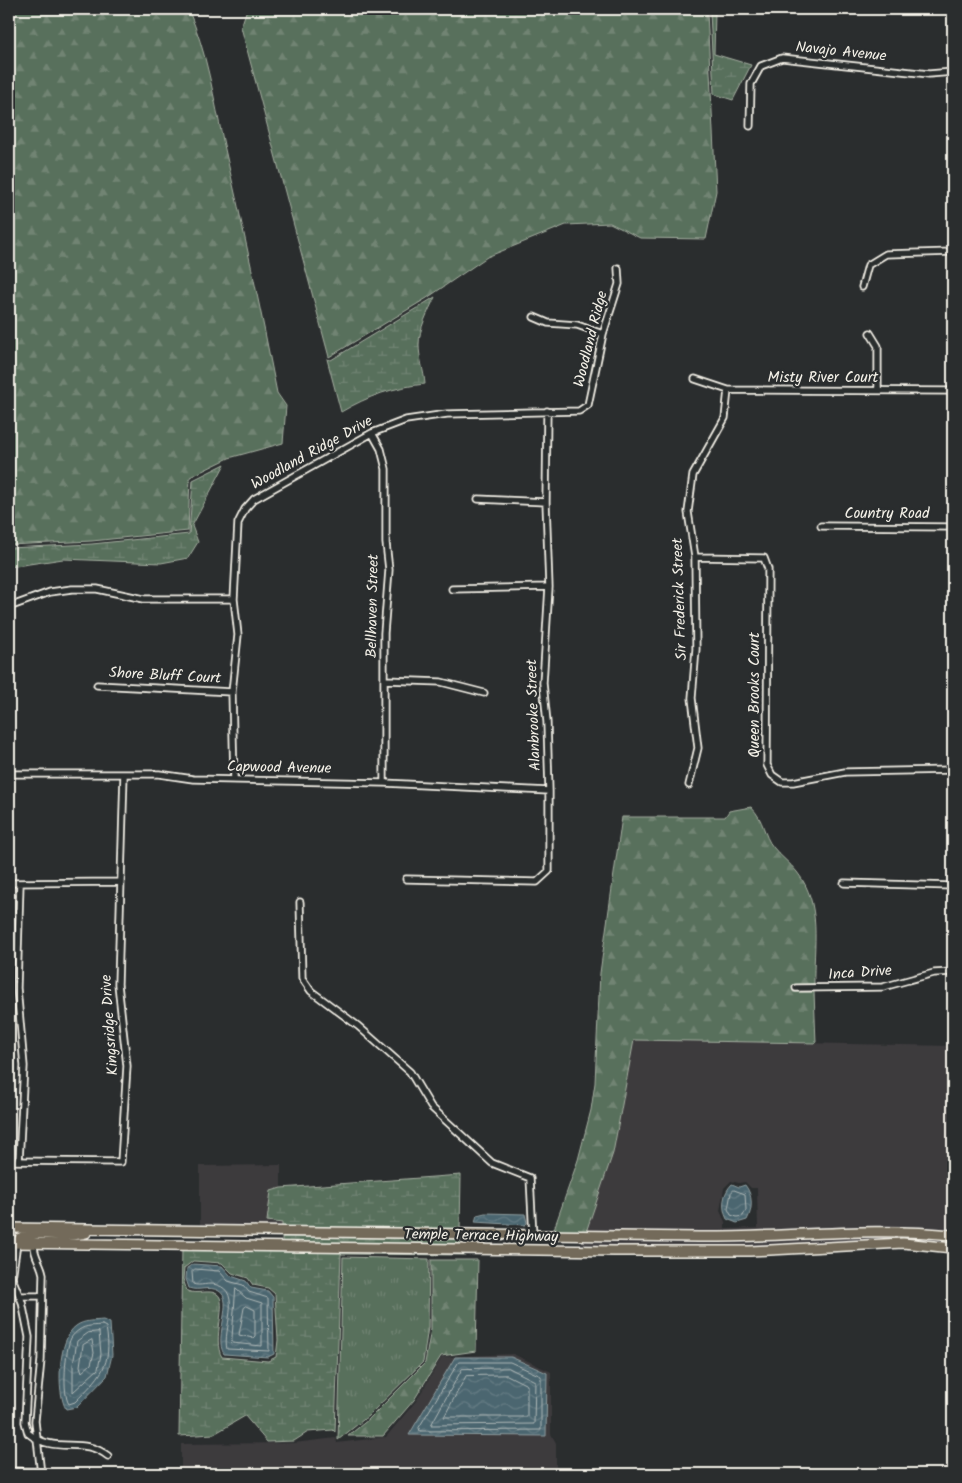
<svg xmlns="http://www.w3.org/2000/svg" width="962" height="1483" viewBox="0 0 962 1483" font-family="Kalam,sans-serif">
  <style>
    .built { fill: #3e3b3e; fill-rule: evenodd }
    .grass { fill: url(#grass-tufts); stroke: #a6b0a2 }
    .forest { fill: url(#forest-firs); stroke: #a6b0a2 }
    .wetland { fill: url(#wetland-marsh); stroke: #a6b0a2; fill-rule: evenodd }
    .water { fill: url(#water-waves); stroke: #8f9ea0 }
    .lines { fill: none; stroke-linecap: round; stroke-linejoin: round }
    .shore { stroke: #b0b9b8; stroke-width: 1 }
    .street-casing { stroke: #f4f1e8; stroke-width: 9 }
    .primary-casing { stroke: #f4f1e8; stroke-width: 12 }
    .street { stroke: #2a2d2e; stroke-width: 5.5 }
    .primary { stroke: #736b5a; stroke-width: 9 }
    .labels { text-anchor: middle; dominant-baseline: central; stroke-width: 4.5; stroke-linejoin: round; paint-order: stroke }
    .street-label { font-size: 15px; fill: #f4f1e8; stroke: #2a2d2e }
  </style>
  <defs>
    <pattern id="grass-tufts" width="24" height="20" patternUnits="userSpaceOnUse" patternTransform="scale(1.25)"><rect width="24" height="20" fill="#586f5c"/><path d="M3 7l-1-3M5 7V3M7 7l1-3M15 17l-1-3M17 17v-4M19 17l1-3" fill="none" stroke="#718473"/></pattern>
    <pattern id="forest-firs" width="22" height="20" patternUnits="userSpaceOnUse" patternTransform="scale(1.25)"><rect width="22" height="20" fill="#586f5c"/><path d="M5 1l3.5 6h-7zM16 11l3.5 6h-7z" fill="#718473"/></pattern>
    <pattern id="wetland-marsh" width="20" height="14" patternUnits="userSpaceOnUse" patternTransform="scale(1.25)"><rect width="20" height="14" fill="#586f5c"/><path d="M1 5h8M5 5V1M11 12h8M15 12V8" fill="none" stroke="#718473"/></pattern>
    <pattern id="water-waves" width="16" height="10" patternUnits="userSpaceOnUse" patternTransform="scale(1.25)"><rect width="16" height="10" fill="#4b6670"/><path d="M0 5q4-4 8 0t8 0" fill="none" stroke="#667c84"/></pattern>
  </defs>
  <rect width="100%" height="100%" fill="#2a2d2e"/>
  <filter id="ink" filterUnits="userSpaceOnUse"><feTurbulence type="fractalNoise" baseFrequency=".02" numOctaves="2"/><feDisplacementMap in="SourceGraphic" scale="10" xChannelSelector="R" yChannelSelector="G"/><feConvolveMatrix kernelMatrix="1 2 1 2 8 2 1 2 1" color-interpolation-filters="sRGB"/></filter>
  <g filter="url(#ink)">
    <path class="built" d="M633,1040L953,1046V1231L884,1226L745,1234L586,1232L613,1153ZM731,1181L739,1183L745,1182L751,1188H757L758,1228L725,1229V1222L720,1211L724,1188Z
      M281,1165V1188L271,1191L268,1221L282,1223V1229L200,1228V1166Z
      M884,1234L953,1239V1244L903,1239L750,1247L581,1246L582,1240L745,1242Z
      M513,1354L551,1372V1434L556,1443V1474H181V1444L294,1443L336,1438L337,1443L386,1437L416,1401L442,1357Z"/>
    <path class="grass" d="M343,1257L429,1259L428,1327L423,1362L368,1416L338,1440Z"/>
    <path class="forest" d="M9,9H188C207,51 214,100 224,145C243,227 261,310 277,393L286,406L283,443L229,458L190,477L188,531L92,541L9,545Z
      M247,9H549L707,12L716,191L706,239L640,238L610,223L566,225L487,257L427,298L329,357L241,27Z
      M751,807C765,821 763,835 773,847C780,856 790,863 797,872C823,905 813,946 814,984L793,985V992H814L816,1043L634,1040L613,1153L586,1232H560L554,1229L578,1160L591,1110L595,1083L600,973L622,817H725L729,811Z
      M431,1260H478L476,1351L441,1356L414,1400L383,1436H348L369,1419L425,1363L431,1329Z"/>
    <path class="wetland" d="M710,12H715L714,54L751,65L733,100L714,94Z
      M435,297C428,312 419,328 419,345C419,358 424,371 425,384C394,387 368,396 341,412L327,359L331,360Z
      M225,464L192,526L198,542L188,558L161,563L63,559L9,567V548L92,544L189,534L193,480Z
      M461,1175L460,1231L282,1229V1223L267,1221L271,1191L281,1188Z
      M282,1237L460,1239V1245L282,1243Z
      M182,1249L465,1253V1255L341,1254L335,1432L333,1430L308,1432L294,1441L267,1442L245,1416L214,1434L179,1436ZM193,1261L222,1263L232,1273L248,1278L253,1285L268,1288L275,1294L278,1340L276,1357L268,1361L222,1357C211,1340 229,1301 217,1294C210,1289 197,1295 187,1291L183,1279L184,1268Z"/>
    <path class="water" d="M732,1184L739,1187L745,1185C753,1195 753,1209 747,1220L737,1223L727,1219C721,1207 723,1193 732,1184Z
      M485,1213L525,1214L527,1223L525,1225L475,1222L477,1215Z
      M193,1264L222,1266L231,1276L246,1281L251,1288L268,1291L273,1297L274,1354L268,1357L224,1354C213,1337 235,1300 219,1291C210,1285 198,1292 189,1288L186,1279L187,1268Z
      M103,1320L110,1323L112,1355L107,1376L77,1407L66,1409C56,1392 58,1338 76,1326C84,1320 94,1321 103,1320Z
      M455,1357H511L547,1373L546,1436L409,1435Z"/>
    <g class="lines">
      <path class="shore" d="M734,1190L745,1194L746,1210L743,1216L737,1217L731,1215L728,1209L731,1193Z
        M195,1269L219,1271L228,1281L243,1285L249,1292L268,1298L269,1351L227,1349C222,1330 243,1292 217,1285C209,1282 200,1287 193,1284L192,1272Z
        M236,1289L246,1298L262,1303V1346L232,1343Z
        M247,1306L255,1310V1336L253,1338L239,1335L244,1308Z
        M102,1325L106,1327C113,1367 100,1376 75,1402L69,1404C62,1395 65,1349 71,1338C72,1336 77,1331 79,1330C86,1325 94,1326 102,1325Z
        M99,1332L101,1354L98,1369L73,1392V1365L77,1341L88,1333Z
        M92,1340L94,1353L91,1364L82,1372L80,1366L83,1345Z
        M459,1362H510L541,1376V1430L420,1431L419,1428Z
        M509,1368L535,1381L534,1424L431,1425L462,1369Z
        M507,1375L527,1385V1417H444L466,1376Z"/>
      <g class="street-casing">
        <path id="street" d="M750,126L751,84L761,66L782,58L929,74L953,72
          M862,287L868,265L886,254L953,252
          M534,317L548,323L577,325L603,334
          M870,333L878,346V390
          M695,379L728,390L953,391
          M372,433L381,449L386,469V543L389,570L384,633V783
          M478,499L546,502
          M821,526L953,527
          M695,557L764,558L768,569L767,765L772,775L782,782H793L845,772L953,770
          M452,589L549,587
          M9,607L50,592L72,589H97L144,599H234
          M386,680L441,682L484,693
          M97,685L232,692
          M9,774H159L193,779L384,783L549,791
          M234,780L232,692L238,635L234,599L238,523L245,509L254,499L372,433L406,420L447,414L579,411L588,405L603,334L619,284L618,268
          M689,785L698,748L692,698L696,649L695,557L688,512L693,475L725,418L728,390
          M406,879L537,882L549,871V791L547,722L543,683L549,587L546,502L547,411
          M9,883L121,882
          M844,883L953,886
          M300,902L302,978L311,991L358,1026L410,1072L431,1107L492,1163L530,1178L533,1236
          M796,988L883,987L934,973L953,972
          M9,1161L121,1162L127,1066L118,984L124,774
          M19,1161L24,1066L17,988L20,883
          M17,1243L12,1278L22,1302L29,1337L25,1422L28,1433C56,1456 81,1435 108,1456
          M34,1243C33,1256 41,1262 43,1274L41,1360L35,1421L41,1474
          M19,1296H42
          M9,1471L41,1472"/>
      </g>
      <g class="primary-casing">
        <path id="primary" d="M9,1228L699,1237C784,1238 869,1226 953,1235
          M9,1243L614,1251H750L903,1243L953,1248
          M17,1243L20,1238C37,1229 66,1239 86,1233"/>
      </g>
      <use href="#street" class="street"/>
      <use href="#primary" class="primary"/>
    </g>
  </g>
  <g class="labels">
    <g class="street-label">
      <text transform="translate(841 52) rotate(6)">Navajo Avenue</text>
      <text transform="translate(591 339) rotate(-76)">Woodland Ridge</text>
      <text x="823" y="378">Misty River Court</text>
      <text transform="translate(312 453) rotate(-29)">Woodland Ridge Drive</text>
      <text x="887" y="514">Country Road</text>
      <text transform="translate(680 599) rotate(-92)">Sir Frederick Street</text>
      <text transform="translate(373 606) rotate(-89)">Bellhaven Street</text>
      <text transform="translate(165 676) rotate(3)">Shore Bluff Court</text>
      <text transform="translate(755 695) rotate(-90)">Queen Brooks Court</text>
      <text transform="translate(534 715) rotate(-92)">Alanbrooke Street</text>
      <text transform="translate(279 768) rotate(1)">Capwood Avenue</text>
      <text transform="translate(860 973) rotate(-4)">Inca Drive</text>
      <text transform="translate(110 1025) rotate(-94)">Kingsridge Drive</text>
      <text transform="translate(481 1236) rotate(1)">Temple Terrace Highway</text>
    </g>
  </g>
  <rect width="962" height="1483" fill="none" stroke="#2a2d2e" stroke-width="30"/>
  <rect x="15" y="15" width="932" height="1453" fill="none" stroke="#f4f1e8" stroke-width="2" filter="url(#ink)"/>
</svg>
